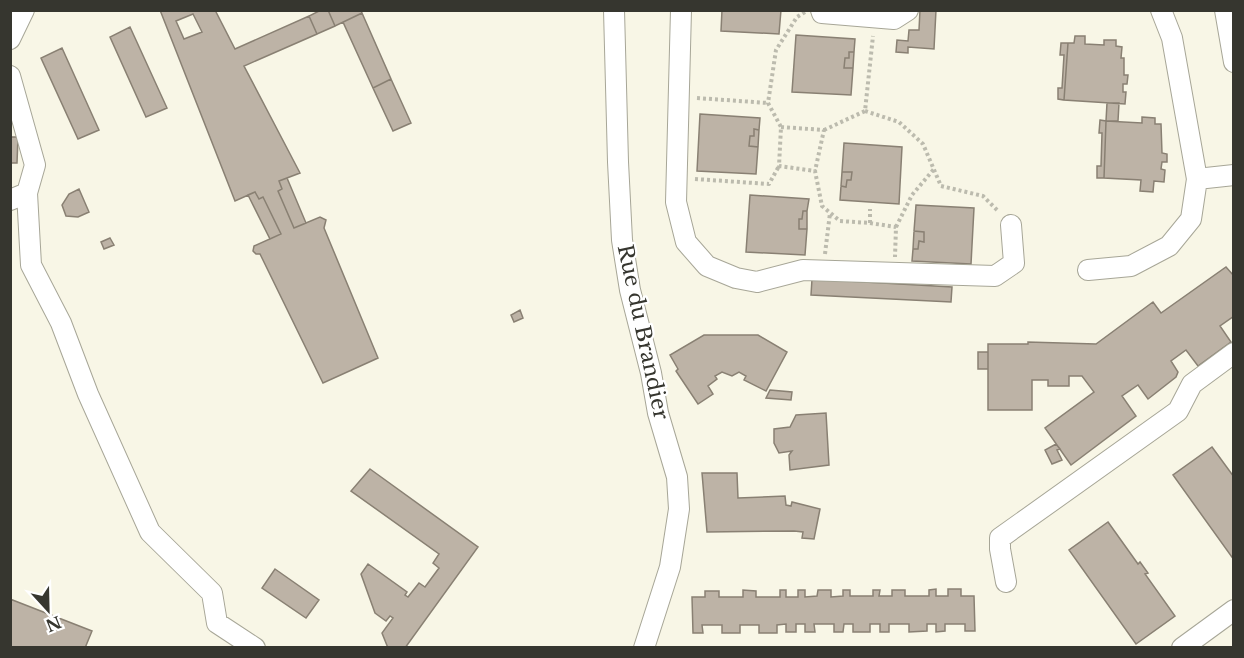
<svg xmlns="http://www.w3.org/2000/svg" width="1244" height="658" viewBox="0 0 1244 658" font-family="'Libre Baskerville',serif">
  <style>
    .building { fill: #bdb3a6; stroke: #898073; stroke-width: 1.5; fill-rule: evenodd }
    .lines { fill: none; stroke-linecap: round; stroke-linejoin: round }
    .minor-casing { stroke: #a7a697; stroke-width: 22 }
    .path { stroke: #bcbbae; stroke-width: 4; stroke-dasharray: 3 3; stroke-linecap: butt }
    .minor { stroke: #fff; stroke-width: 20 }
    .labels { text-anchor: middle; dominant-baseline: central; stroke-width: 4.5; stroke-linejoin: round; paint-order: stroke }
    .street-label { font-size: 21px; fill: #36362f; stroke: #fff }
  </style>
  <rect width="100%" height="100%" fill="#f8f6e6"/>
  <path class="building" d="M160,10H215L235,49L309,16L317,34L244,66L300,173L279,181L282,189L278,191L294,228L320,217L326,220L324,228L378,358L323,383L260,254H256L253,251L254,246L281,234L263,197L259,199L255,192L235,201ZM193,14L202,32L184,39L176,21Z
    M321,10H328L335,26L317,34L309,16Z
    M328,10H361L362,13L335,26Z
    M722,10H781L779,34L721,31Z
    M920,10H936L934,49L908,47V53L896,52L897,40L908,41L909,30H919Z
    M362,13L391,79L373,88L343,22Z
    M130,27L167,108L146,117L110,37Z
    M796,35L855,39L854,52H849V58H845L844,68H853L851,95L792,92Z
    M1075,36H1085V44L1104,45V40H1116V46L1122,47L1121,58H1124V75H1128L1127,84H1123V92H1126L1125,104L1064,100L1068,43H1074Z
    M1061,43H1068L1064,100L1058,99V88H1062L1064,55H1060Z
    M62,48L99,130L78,139L41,58Z
    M849,52H854L853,68H844L845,58H849Z
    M391,79L411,123L393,131L373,88Z
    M1107,103H1119L1118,121H1106Z
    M700,114L760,118L759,130L754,129V136H750L749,146L758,147L756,174L697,171Z
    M1142,117L1155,118V124H1161L1162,153L1167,154V162H1162L1161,169L1165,170L1164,182L1154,181L1153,192L1140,191L1141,180L1104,178L1106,121L1142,123Z
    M1100,120L1106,121L1104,178H1097V166H1101L1102,133H1099Z
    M754,129L759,130L758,147L749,146L750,136H754Z
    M10,137H18L17,163H10Z
    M844,143L902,147L899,204L840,200L841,186L846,187L847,180H851L852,172H842Z
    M842,172H852L851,180H847L846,187L841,186Z
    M287,178L306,223L294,228L278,191L282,189L279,181Z
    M79,189L89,212L78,217L66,216L62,205L69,194Z
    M255,192L259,199L263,197L281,234L270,239L248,195Z
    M750,195L809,199L807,211H803L802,219H799V229H807L805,255L746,252Z
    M916,205L974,208L971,264L912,261L913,249H918L919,241L924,242V232L914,231Z
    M803,211H807V229H799V219H802Z
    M914,231L924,232V242L919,241L918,249H913Z
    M110,238L114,245L104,249L101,242Z
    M1226,267L1234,276V316L1220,326L1231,342L1198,366L1186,350L1171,361L1178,372L1176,377L1148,399L1138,385L1122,396L1136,416L1071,465L1045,428L1094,392L1082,376H1069V386H1048V380H1032V410H988V344H1028V342L1096,344L1153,302L1161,313Z
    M812,279L952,287L951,302L811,295Z
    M520,310L523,318L514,322L511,315Z
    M704,335H758L787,352L766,391L744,380L746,376L739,372L732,376L722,372L715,376L717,379L708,386L713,394L698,404L676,371L678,369L670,355Z
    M978,352H988V369H978Z
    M770,390L792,392L791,400L766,398Z
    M826,413L829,465L790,470L789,455L792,451L779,453L774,443V429L790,427L796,415Z
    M1056,444L1060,449L1057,450L1062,460L1052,464L1045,450Z
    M1212,447L1234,477V560L1173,475Z
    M370,469L478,547L405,648H388L382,633L393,618L390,616L386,621L375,613L361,574L368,564L407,592L405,595L408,597L419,583L425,587L439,568L433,563L439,554L351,491Z
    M702,473H737L738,498L785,496L786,505L791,506L792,502L820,509L814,539L802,538L803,532L794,531L707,532Z
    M1108,522L1138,564L1140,562L1148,573L1145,574L1175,616L1136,644L1069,550Z
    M275,569L319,600L306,618L262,588Z
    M936,589V596H948V589H961V596H974L975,631H965V624H945V631L936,632V624H927V631L909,632V624H889V632H880V624H870V632H853V624H844L843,632H834V624H814L815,632H805V624H796V632H786V624L777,625V633H759V625H740V633H722V625H702L703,633H693L692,597H705V591H719V597H743V590L756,591V597H780V590H786V597H798V590H805V597L817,596L818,590H831V597L843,596V590H850V596H873V590H880L879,596H892V590H905V596H929V590Z
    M10,599L92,631L85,648H10Z"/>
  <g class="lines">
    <g class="minor-casing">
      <path id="minor" d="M614,10L618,162L622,240L630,290L651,373L658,413L677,477L679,509L670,567L644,648
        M681,10L676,202L686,242L707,266L736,278L757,282L803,270L995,276L1014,263L1011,225
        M821,10L822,13L894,19L908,10
        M1225,10L1234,62
        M10,39L24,10
        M10,76L35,165L27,193
        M1197,179L1234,175
        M10,200L27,193L31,265L61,323L88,394L150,532L212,593L217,623L255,648
        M1088,270L1131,266L1169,246L1191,219L1197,179L1172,38L1161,10
        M1006,582L1000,549V538L1178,411L1192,384L1234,353
        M1182,648L1234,610"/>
    </g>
    <path class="path" d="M805,12L797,17L776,50L768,103L781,127L779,166L815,171L822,206L840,221L870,223V209
      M697,98L768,103
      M865,111L899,122L923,144L941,186L983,196L998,211
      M781,127L824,130L815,171
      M824,130L865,111L873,36
      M695,179L769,184L779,166
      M870,223L896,227L895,257
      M896,227L912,195L934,169
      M825,254L830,213"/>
    <use href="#minor" class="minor"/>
  </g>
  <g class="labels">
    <g class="street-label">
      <text transform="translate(643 332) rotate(78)">Rue du Brandier</text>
    </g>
  </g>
  <rect width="1244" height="658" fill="none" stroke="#36362f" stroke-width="24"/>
  <g transform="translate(48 610) rotate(158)" stroke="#ffffff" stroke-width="4.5" paint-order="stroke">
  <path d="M0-4.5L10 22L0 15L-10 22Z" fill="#36362f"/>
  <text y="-9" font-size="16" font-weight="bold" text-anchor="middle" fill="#36362f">N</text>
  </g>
</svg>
